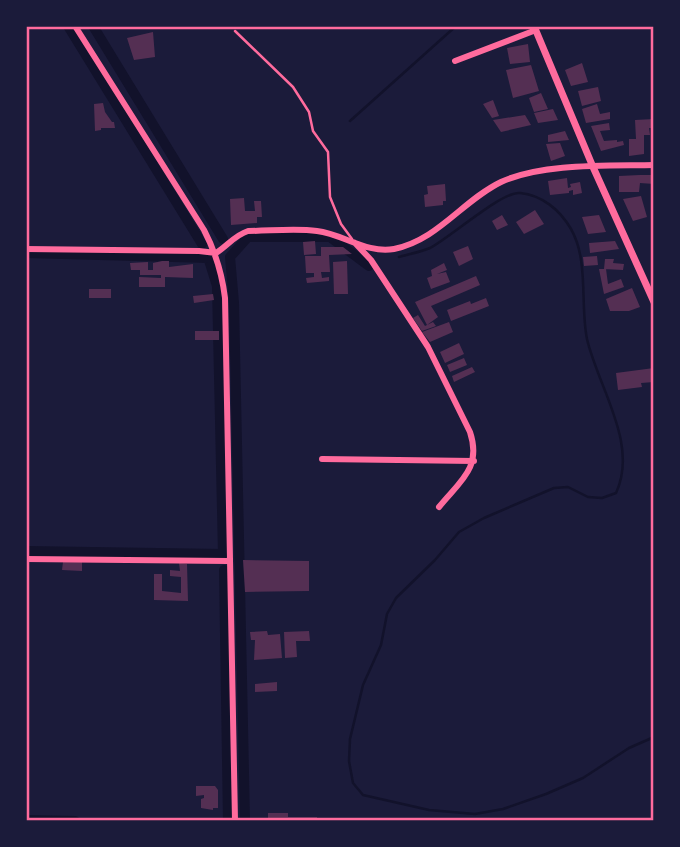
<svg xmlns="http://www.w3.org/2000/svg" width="680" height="847" viewBox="0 0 680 847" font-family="'Noto Serif',serif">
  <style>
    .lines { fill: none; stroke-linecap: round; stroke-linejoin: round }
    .stream { stroke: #12122b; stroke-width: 2.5 }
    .canal { stroke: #12122b; stroke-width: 10 }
    .building { fill: #542f53 }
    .service { stroke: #ff6b9d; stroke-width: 2.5 }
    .minor { stroke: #ff6b9d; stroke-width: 6 }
    .tertiary { stroke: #ff6b9d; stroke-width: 7 }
    .neatline { fill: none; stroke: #ff6b9d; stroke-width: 2.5 }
  </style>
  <rect width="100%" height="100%" fill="#1b1b3a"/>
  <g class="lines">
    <path class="stream" d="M350,121L456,26
      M399,257C409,254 421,252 430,248C451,237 502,191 520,193C542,195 560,210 571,229C589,260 580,306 587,339C598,387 639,444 616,493L602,498L588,497L568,487L554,488L484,518L459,532L435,560L396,598L387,614L381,645L363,685L350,739L349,761L353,783L363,795L429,810L475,814L503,809L546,794L583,778L629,748L654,737"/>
    <path class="canal" d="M68,26L202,244
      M93,26L223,239
      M26,253L209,258
      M26,551L223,554L217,286L208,257
      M224,570L228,821
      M26,820L75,821
      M245,821L234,303L230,257L248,237H330L369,266"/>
  </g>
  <path class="building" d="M153,32L155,57L134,60L127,38Z
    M528,44L530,62L510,64L507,48Z
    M582,63L588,82L571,86L565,70Z
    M531,65L539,91L513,98L506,70Z
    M598,87L601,101L582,106L578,91Z
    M541,93L548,109L534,112L529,98Z
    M493,100L499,116L492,118L483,104Z
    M103,103L105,112L112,122H114L115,128H101V130L95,131L94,104Z
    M597,104L600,114L610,112V119L586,123L582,109Z
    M553,109L558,120L538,123L534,113Z
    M525,115L531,125L501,132L493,120Z
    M654,119V128H649L650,135H644V154L629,156V139H636L635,120Z
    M609,123L610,130L600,131L604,141L617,140V142L623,141L624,145L601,151L591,126Z
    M565,131L569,140L548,142V135Z
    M560,143L565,156L551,161L546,144Z
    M640,175H654V184L640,183L639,192H619V176Z
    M567,178L568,188L571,187L570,184L580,182L582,193L573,195V190L569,191V193L550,195L548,181Z
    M445,184L446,201H443V205L425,207L424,195L428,194L427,186Z
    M641,196L647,217L633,221L623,199Z
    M244,198L245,211H255L254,201H261L262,217H257V223L231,225L230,199Z
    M535,210L544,224L524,234L516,222Z
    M502,215L508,225L497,230L492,221Z
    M599,215L606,232L588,234L582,217Z
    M315,241L316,254L304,255L303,242Z
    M615,241L619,249L590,253L589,243Z
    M468,246L473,259L459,266L453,252Z
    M321,247H343L352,254L329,255L330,272H321L322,278L329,277V281L307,283L306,278L314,277V273H306L305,256H321Z
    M597,256L598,265L584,266L583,257Z
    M605,259H614L613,263L624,264L623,270L604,269Z
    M162,261H169V267L193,264V278L165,277V287H139V277L161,278V275H140V270H131L130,263L148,262V270H153V263Z
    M347,261L348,294H334L333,262Z
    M444,263L447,270L437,274L446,272L450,282L431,289L427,278L432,276L431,270Z
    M599,269H606L608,284L621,279L624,287L604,294Z
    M476,276L480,285L431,306L438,317L427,325L415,302Z
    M632,288L640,307L629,311H610L606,299Z
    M89,289H111V298H89Z
    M213,294L214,300L194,303L193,296Z
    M486,298L489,306L451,321L447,310L470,301L471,304Z
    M418,315L425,326L433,322L436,326L422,331L413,318Z
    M449,322L453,332L430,342L422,332Z
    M195,331H219V340H195Z
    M459,343L464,354L445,363L440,352Z
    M464,358L467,365L450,372L447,365Z
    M472,367L475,372L454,382L452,376Z
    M654,368V382L641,383L642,387L618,390L616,373Z
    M243,560L309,561V591L245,592Z
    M63,562H82V571L62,570Z
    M179,563L187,564L188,601L154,600V574H162V591L181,593V577L170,576V570L180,571Z
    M267,631L268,635L280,634L282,658L254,660L255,640H251L250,632Z
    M309,631L310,641H296L297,657L285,658L284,632Z
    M277,682V691L255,692V684Z
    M196,786H215L218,790V808H213V810L201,808V799L204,798V795L196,796Z
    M268,813H288V817H317V821H268Z"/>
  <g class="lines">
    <path class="service" d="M235,31L293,87L309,112L313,131L328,152L330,197L341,224L352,239"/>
    <path class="minor" d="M75,26L204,230C216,253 222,273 225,298L235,821
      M455,61L536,30
      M355,243L371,260L428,347L470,432C482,468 460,481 439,507
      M26,249L199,251L216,253C227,246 235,235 248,231C270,231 295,228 317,231C343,234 367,254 394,249C438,240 462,201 501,182C542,163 608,166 654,165
      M322,459L474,461
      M26,559L228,561"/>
    <path class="tertiary" d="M534,26L593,167L654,302"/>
  </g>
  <rect width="680" height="847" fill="none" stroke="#1b1b3a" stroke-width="56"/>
  <rect x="28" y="28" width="624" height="791" class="neatline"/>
</svg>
